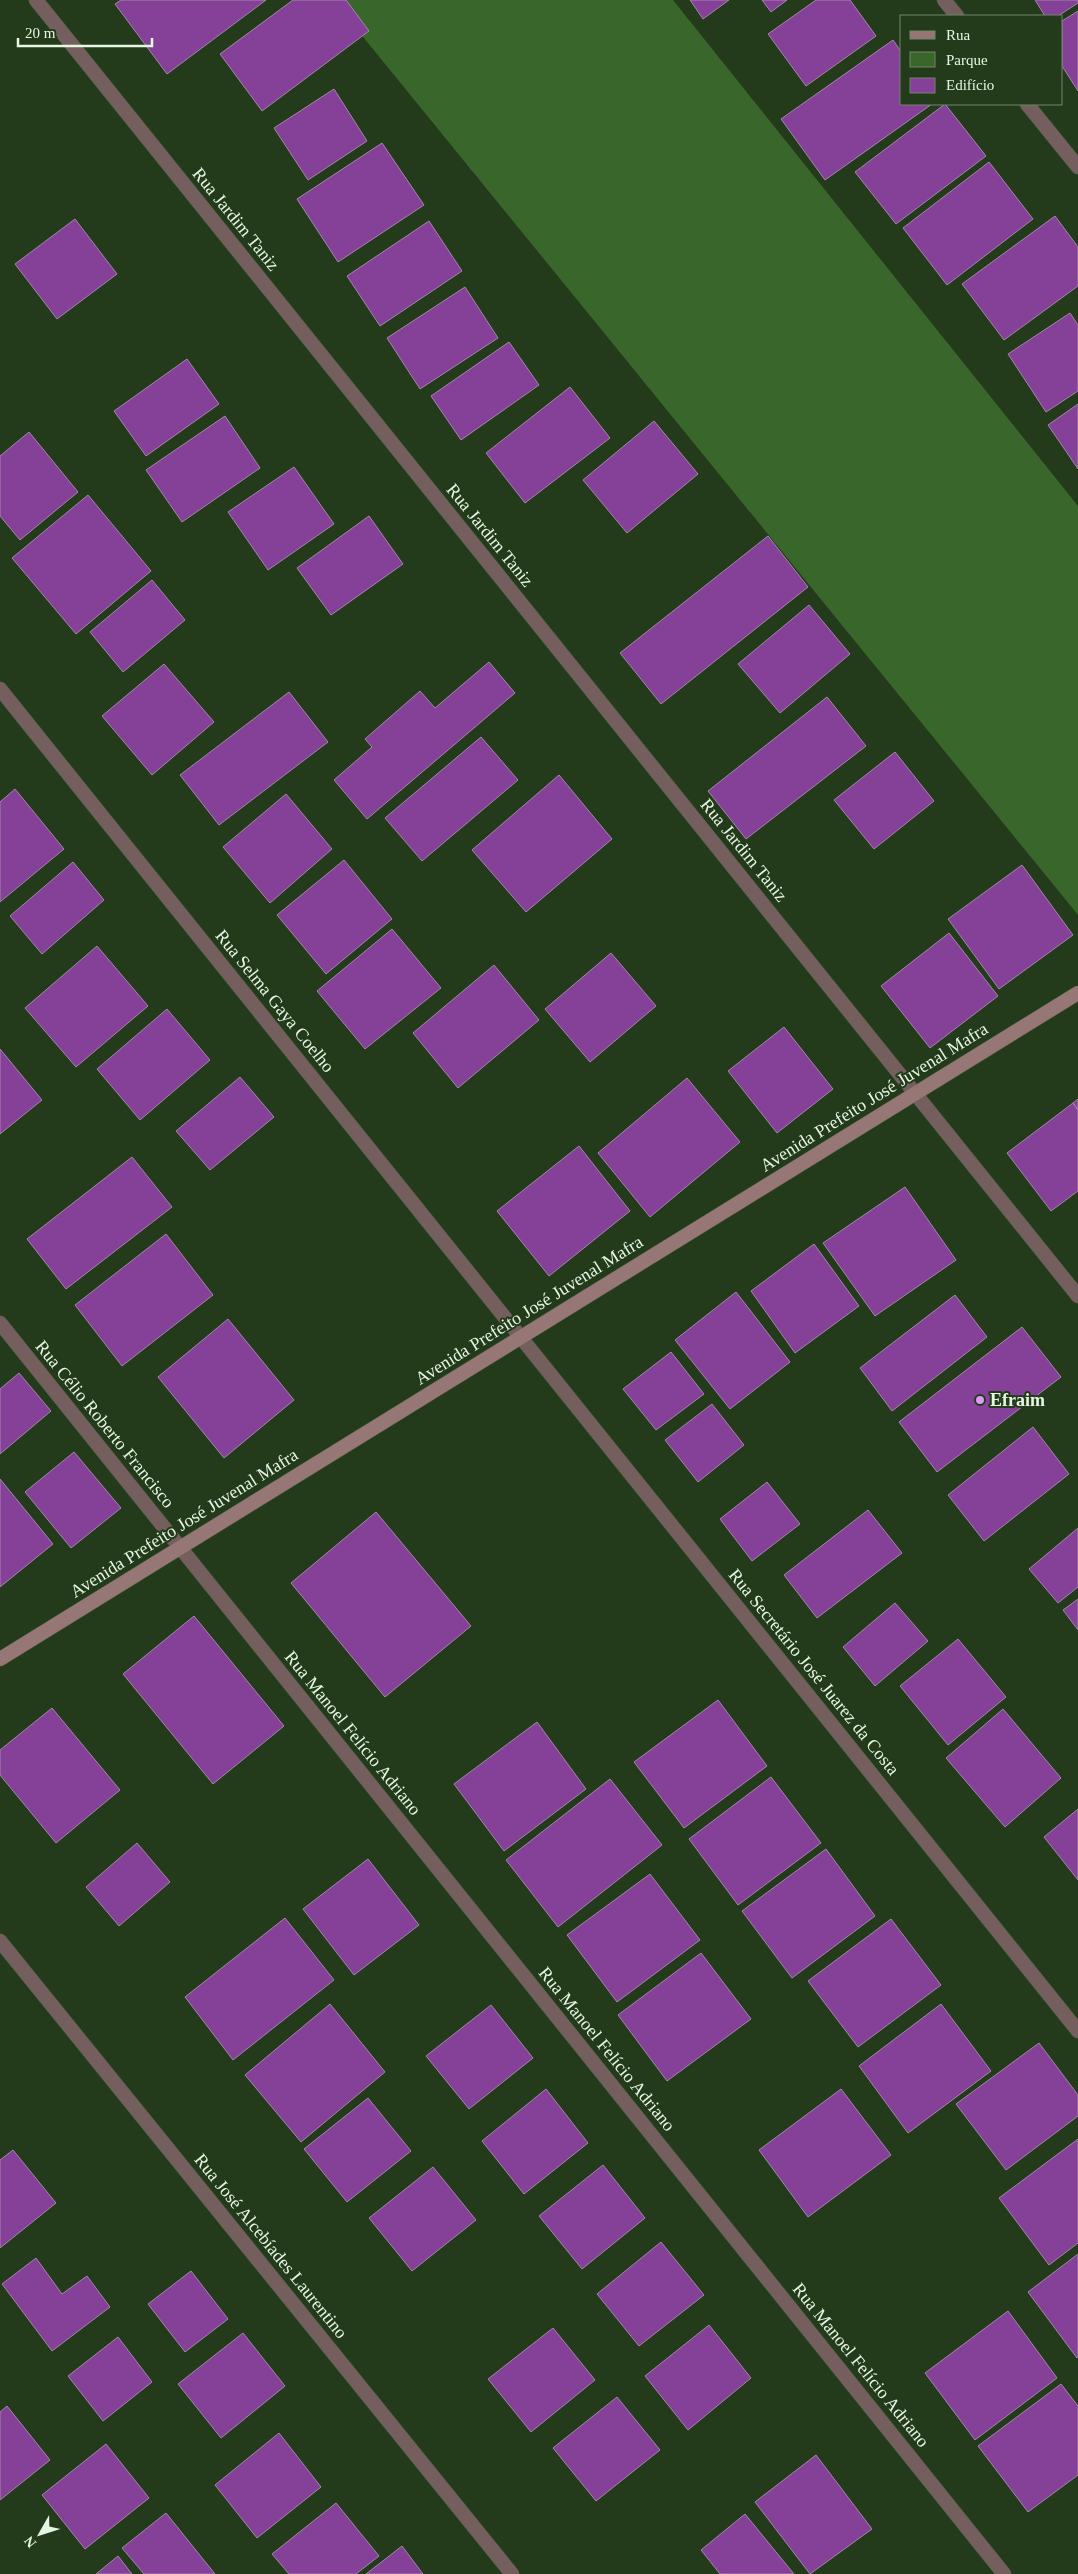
<svg xmlns="http://www.w3.org/2000/svg" width="1078" height="2574" viewBox="0 0 1078 2574" font-family="Georgia,serif">
  <style>
    .green { fill: #39662a }
    .building { fill: #854198; stroke: #a386ab }
    .lines { fill: none; stroke-linecap: round; stroke-linejoin: round }
    .minor-casing { stroke: #42593b; stroke-width: 15 }
    .tertiary-casing { stroke: #42593b; stroke-width: 15 }
    .secondary-casing { stroke: #42593b; stroke-width: 15 }
    .minor { stroke: #745f5e; stroke-width: 14 }
    .tertiary { stroke: #745f5e; stroke-width: 14 }
    .secondary { stroke: #977676; stroke-width: 14 }
    .poi-dot { fill: #de98f2; stroke: #233b1b; stroke-width: 2 }
    .labels { text-anchor: middle; dominant-baseline: central; stroke-width: 4; stroke-linejoin: round; paint-order: stroke }
    .street-label { font-size: 18px; fill: #e6f6e2; stroke: #233b1b }
    .poi-label { font-size: 18px; font-weight: bold; fill: #e6f6e2; stroke: #233b1b; text-anchor: start }
  </style>
  <rect width="100%" height="100%" fill="#233b1b"/>
  <path class="green" d="M333,0H673L1078,506V915Z"/>
  <path class="building" d="M121,0H266L167,74L115,4Z
    M293,0H346L369,31L262,111L220,54Z
    M690,0H729L703,19Z
    M762,0H787L771,12Z
    M816,0H850L876,36L806,86L768,34Z
    M1035,0H1078V3L1058,16H1045Z
    M1078,11V91L1062,66V21Z
    M893,40L902,53V104H932L825,180L781,119Z
    M334,89L367,141L308,180L274,128Z
    M945,104L986,156L896,224L855,172Z
    M382,143L424,205L338,262L297,199Z
    M989,162L1033,219L947,285L903,228Z
    M1055,216L1078,247V286L1004,340L962,284Z
    M75,219L117,274L57,319L15,264Z
    M429,221L462,271L380,326L347,276Z
    M465,287L498,338L420,389L387,338Z
    M1070,313L1078,325V391L1046,412L1008,354Z
    M509,342L539,385L461,440L431,396Z
    M187,359L219,404L146,456L114,411Z
    M570,387L610,438L525,503L486,453Z
    M1078,404V469L1048,425Z
    M225,416L260,468L182,522L146,470Z
    M654,421L698,474L627,533L583,480Z
    M29,432L78,492L20,540L0,516V456Z
    M294,467L334,524L268,570L228,512Z
    M88,495L151,571L76,634L12,558Z
    M369,516L403,564L331,615L297,568Z
    M768,536L808,587L661,704L620,653Z
    M152,580L185,620L123,672L90,632Z
    M809,605L850,654L780,713L738,664Z
    M489,662L515,693L367,819L334,780L372,747L365,739L420,691L435,708Z
    M164,664L214,722L152,775L102,716Z
    M289,692L328,742L219,825L180,775Z
    M827,697L866,746L746,839L708,791Z
    M481,737L518,780L422,861L385,818Z
    M895,752L934,801L874,849L834,800Z
    M559,775L612,839L526,912L472,850Z
    M15,789L64,849L0,902V802Z
    M286,794L332,849L270,903L223,847Z
    M344,860L392,919L326,974L277,915Z
    M73,862L104,900L42,954L10,916Z
    M1022,865L1073,935L999,989L948,919Z
    M392,929L441,988L365,1049L317,991Z
    M949,933L998,996L930,1048L881,986Z
    M97,946L148,1006L76,1067L25,1008Z
    M611,953L656,1006L590,1062L545,1009Z
    M494,965L539,1020L458,1088L413,1033Z
    M167,1009L210,1060L140,1120L97,1069Z
    M784,1027L833,1089L777,1133L728,1071Z
    M0,1049L42,1100L0,1134Z
    M240,1077L274,1117L210,1170L176,1131Z
    M687,1078L740,1142L650,1217L598,1153Z
    M1078,1099V1110L1073,1103Z
    M1073,1103L1078,1110V1191L1051,1211L1007,1153Z
    M579,1146L630,1211L549,1276L497,1211Z
    M132,1157L172,1207L66,1289L27,1239Z
    M905,1187L956,1260L875,1316L823,1243Z
    M166,1234L213,1295L122,1366L75,1305Z
    M814,1244L859,1306L795,1353L751,1291Z
    M736,1292L790,1362L730,1409L675,1340Z
    M955,1295L987,1337L892,1411L860,1368Z
    M228,1319L294,1400L224,1458L158,1377Z
    M1022,1327L1061,1377L937,1472L899,1422Z
    M671,1352L704,1394L656,1430L623,1389Z
    M19,1373L51,1411L0,1454V1389Z
    M712,1404L744,1445L698,1482L665,1440Z
    M1033,1427L1069,1474L984,1541L948,1495Z
    M74,1452L121,1508L71,1548L25,1492Z
    M0,1479L53,1544L0,1587Z
    M767,1482L800,1524L752,1561L720,1519Z
    M868,1510L902,1553L817,1618L784,1575Z
    M376,1512L471,1626L385,1697L291,1583Z
    M1078,1528V1587L1058,1603L1029,1569Z
    M1078,1599V1630L1063,1610Z
    M895,1603L928,1641L875,1686L843,1647Z
    M194,1616L284,1726L213,1784L123,1674Z
    M958,1639L1006,1697L948,1745L900,1686Z
    M718,1700L767,1766L684,1828L634,1762Z
    M52,1708L120,1790L56,1843L0,1775V1750Z
    M1003,1709L1061,1778L1005,1827L946,1758Z
    M537,1722L586,1789L504,1851L454,1784Z
    M771,1777L821,1843L738,1905L689,1839Z
    M610,1779L662,1845L558,1927L506,1860Z
    M1078,1809V1880L1044,1837Z
    M137,1843L170,1882L119,1926L86,1887Z
    M826,1849L875,1916L792,1978L742,1911Z
    M368,1859L419,1925L354,1975L303,1909Z
    M650,1874L700,1940L617,2002L567,1935Z
    M285,1918L334,1980L233,2060L185,1997Z
    M891,1919L941,1985L858,2047L808,1981Z
    M701,1953L751,2019L667,2081L618,2015Z
    M330,2004L385,2072L301,2142L245,2075Z
    M941,2004L991,2071L908,2133L859,2066Z
    M491,2005L533,2058L469,2109L426,2056Z
    M1039,2043L1078,2095V2116L1006,2170L956,2104Z
    M546,2089L588,2143L524,2194L482,2141Z
    M841,2089L891,2155L808,2217L759,2150Z
    M368,2098L411,2151L347,2202L304,2149Z
    M1078,2139V2243L1049,2265L999,2198Z
    M13,2150L56,2203L0,2248V2160Z
    M603,2165L645,2218L582,2269L539,2216Z
    M433,2167L476,2220L412,2271L369,2218Z
    M661,2242L704,2295L639,2346L597,2294Z
    M1078,2254V2357L1077,2358L1028,2292Z
    M36,2258L62,2294L87,2276L110,2307L52,2351L2,2284Z
    M191,2271L228,2319L185,2352L148,2304Z
    M1008,2311L1057,2378L975,2440L925,2373Z
    M709,2325L751,2378L688,2430L645,2376Z
    M553,2328L595,2380L531,2432L488,2379Z
    M243,2333L285,2386L221,2438L178,2384Z
    M118,2337L152,2382L103,2421L68,2376Z
    M1061,2384L1078,2406V2475L1028,2512L978,2446Z
    M617,2397L660,2450L596,2501L553,2448Z
    M7,2406L50,2460L0,2500V2412Z
    M279,2433L321,2487L257,2538L215,2485Z
    M106,2444L149,2498L85,2549L42,2495Z
    M816,2455L872,2529L810,2574L755,2502Z
    M336,2503L379,2556L356,2574H289L272,2554Z
    M166,2513L215,2574H144L122,2548Z
    M745,2514L794,2574H720L701,2550Z
    M402,2546L423,2574H366Z
    M118,2556L132,2574H96Z"/>
  <g class="lines">
    <g class="minor-casing">
      <path id="minor" d="M36,0L1078,1296
        M944,0L957,16
        M1027,104L1078,167
        M0,689L1078,2031
        M0,1323L1004,2574"/>
    </g>
    <g class="tertiary-casing">
      <path id="tertiary" d="M0,1941L512,2574"/>
    </g>
    <g class="secondary-casing">
      <path id="secondary" d="M0,1659L1078,993"/>
    </g>
    <use href="#minor" class="minor"/>
    <use href="#tertiary" class="tertiary"/>
    <use href="#secondary" class="secondary"/>
  </g>
  <circle class="poi-dot" cx="980" cy="1400" r="5"/>
  <g class="labels">
    <g class="street-label">
      <text transform="translate(236 219) rotate(51)">Rua Jardim Taniz</text>
      <text transform="translate(490 535) rotate(51)">Rua Jardim Taniz</text>
      <text transform="translate(744 850) rotate(51)">Rua Jardim Taniz</text>
      <text transform="translate(275 1001) rotate(51)">Rua Selma Gaya Coelho</text>
      <text transform="translate(874 1097) rotate(-32)">Avenida Prefeito José Juvenal Mafra</text>
      <text transform="translate(529 1310) rotate(-32)">Avenida Prefeito José Juvenal Mafra</text>
      <text transform="translate(105 1424) rotate(51)">Rua Célio Roberto Francisco</text>
      <text transform="translate(184 1523) rotate(-32)">Avenida Prefeito José Juvenal Mafra</text>
      <text transform="translate(814 1672) rotate(51)">Rua Secretário José Juarez da Costa</text>
      <text transform="translate(353 1733) rotate(51)">Rua Manoel Felício Adriano</text>
      <text transform="translate(607 2049) rotate(51)">Rua Manoel Felício Adriano</text>
      <text transform="translate(271 2246) rotate(51)">Rua José Alcebíades Laurentino</text>
      <text transform="translate(861 2365) rotate(51)">Rua Manoel Felício Adriano</text>
    </g>
    <g class="poi-label">
      <text x="990" y="1400">Efraim</text>
    </g>
  </g>
  <rect x="900" y="15" width="162" height="90" fill="#233b1b" stroke="#71866b"/>
  <rect x="910" y="31" width="25" height="8" fill="#977676" stroke="#71866b"/>
  <text x="946" y="40" font-size="15" fill="#e6f6e2">Rua</text>
  <rect x="910" y="52" width="25" height="15" fill="#39662a" stroke="#71866b"/>
  <text x="946" y="65" font-size="15" fill="#e6f6e2">Parque</text>
  <rect x="910" y="78" width="25" height="15" fill="#854198" stroke="#71866b"/>
  <text x="946" y="90" font-size="15" fill="#e6f6e2">Edifício</text>
  <g transform="translate(40 2534) rotate(231)" stroke="#233b1b" stroke-width="4" paint-order="stroke">
  <path d="M0-4L9 19L0 12L-9 19Z" fill="#e6f6e2"/>
  <text y="-8" font-size="14" font-weight="bold" text-anchor="middle" fill="#e6f6e2">N</text>
  </g>
  <path d="M18 38v8h134v-8" fill="none" stroke="#e6f6e2" stroke-width="2.5"/>
  <text x="25" y="38" font-size="15" fill="#e6f6e2" stroke="#233b1b" stroke-width="4" paint-order="stroke">20 m</text>
</svg>
